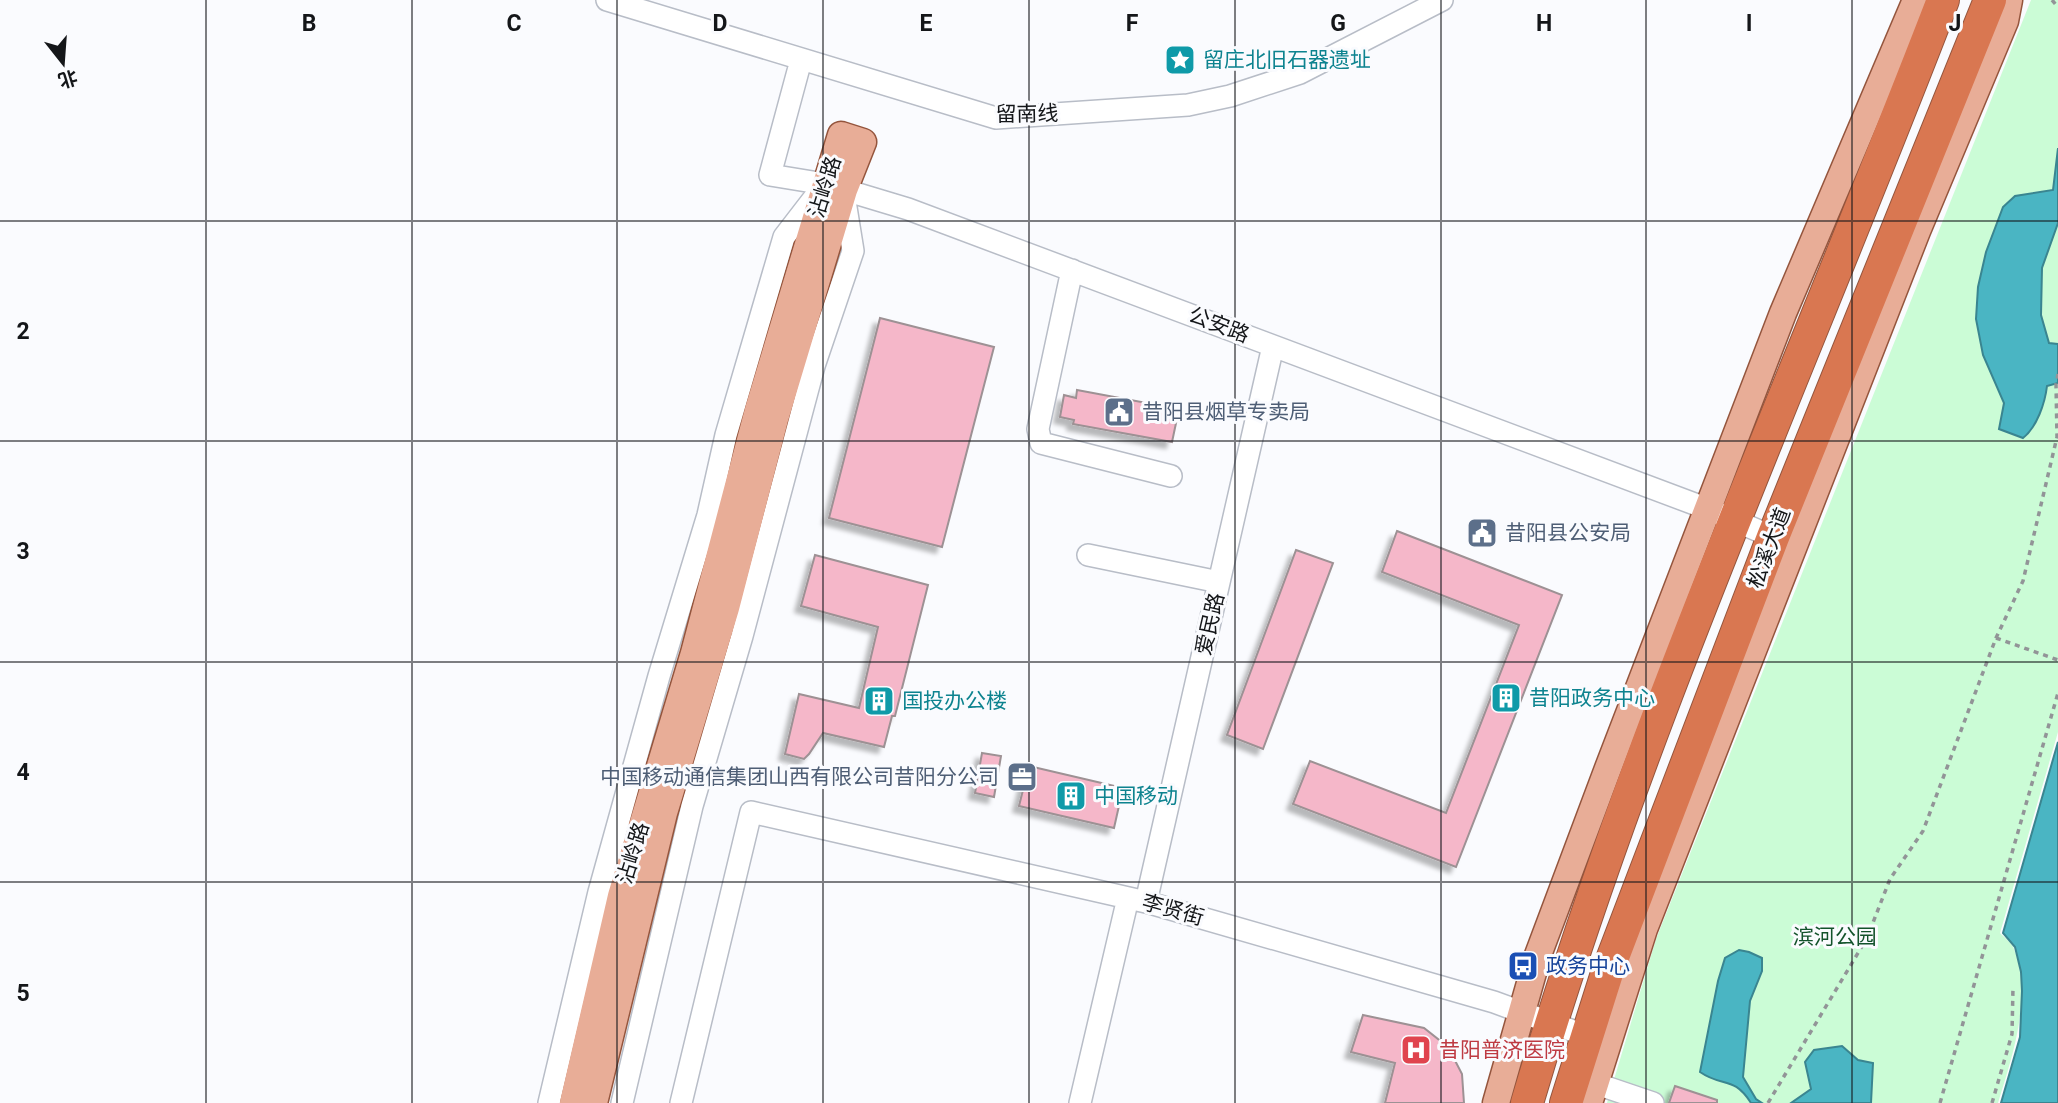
<svg xmlns="http://www.w3.org/2000/svg" width="2058" height="1103" viewBox="0 0 2058 1103" font-family="Roboto,'Noto Sans SC',sans-serif">
  <style>
    .green { fill: #cbfcd6 }
    .water { fill: #4ab5c3; stroke: #3a8590; stroke-width: 2 }
    .building { fill: #f5b7c9; stroke: #9d9194; stroke-width: 2; filter: url(#shadow) }
    .lines { fill: none; stroke-linecap: round; stroke-linejoin: round }
    .minor-casing { stroke: #b8bdc7; stroke-width: 24 }
    .major-casing { stroke: #94553d; stroke-width: 29 }
    .highway-casing { stroke: #94553d; stroke-width: 34 }
    .path { stroke: #929497; stroke-width: 3.5; stroke-dasharray: 5 5; stroke-linecap: butt }
    .minor { stroke: #fff; stroke-width: 21 }
    .major { stroke: #e8ad97; stroke-width: 26 }
    .highway { stroke: #d97751; stroke-width: 32 }
    .grid { fill: none; stroke: #141619; stroke-width: 2; stroke-opacity: 0.55 }
    .labels { text-anchor: middle; dominant-baseline: central; stroke-width: 6; stroke-linejoin: round; paint-order: stroke }
    .culture-label { font-size: 21px; fill: #0d838f; stroke: #fafbfe; text-anchor: start }
    .street-label { font-size: 21px; fill: #141619; stroke: #fafbfe }
    .service-label { font-size: 21px; fill: #4e5e75; stroke: #fafbfe; text-anchor: start }
    .park-label { font-size: 21px; fill: #13532b; stroke: #fafbfe }
    .transit-label { font-size: 21px; fill: #164399; stroke: #fafbfe; text-anchor: start }
    .health-label { font-size: 21px; fill: #be3a42; stroke: #fafbfe; text-anchor: start }
    .grid-label { font-size: 23px; text-anchor: middle; font-weight: bold; fill: #141619; stroke: #fafbfe; stroke-width: 6; stroke-linejoin: round; paint-order: stroke }
  </style>
  <defs>
    <filter id="shadow"><feDropShadow dx="-6" dy="6" stdDeviation="2" flood-color="#0004"/></filter>
  </defs>
  <rect width="100%" height="100%" fill="#fafbfe"/>
  <path class="green" d="M2031,0H2058V732L2000,933C2005,938 2012,943 2014,949C2033,997 2012,1057 1998,1103H1607L1656,939Z"/>
  <path class="water" d="M2058,148V223L2042,268L2041,315L2049,343L2058,344V383L2047,386C2045,403 2037,427 2023,438L1999,429L2004,403L1983,355L1976,319L1978,287L1986,252L2003,207L2015,196L2053,190Z
    M2058,742V1103H2001L2020,1037L2022,991L2021,972L2015,947L2003,933Z
    M1739,950L1749,952L1762,958V971L1750,1001L1743,1077L1756,1099L1762,1103H1751C1733,1075 1723,1088 1700,1072L1718,981L1725,958Z
    M1842,1046L1858,1060L1873,1063L1871,1103H1791L1811,1089L1805,1062L1814,1050Z"/>
  <path class="building" d="M880,318L994,347L942,547L829,518Z
    M1077,390L1179,409L1172,442L1073,424L1074,420L1060,417L1064,395L1076,398Z
    M1397,531L1562,595L1456,867L1293,804L1310,761L1446,813L1519,625L1382,572Z
    M1296,550L1333,563L1263,749L1227,735Z
    M815,555L928,585L895,716H892L884,747L823,733L809,754L804,759L785,754L799,694L859,708L878,627L801,606Z
    M982,753L1001,756L994,797L975,793Z
    M1029,766L1123,788L1114,828L1019,806Z
    M1363,1015L1424,1028L1448,1047L1462,1074L1464,1103H1385L1395,1063L1351,1052Z
    M1675,1086L1717,1100V1103H1669Z"/>
  <g class="lines">
    <g class="minor-casing">
      <path id="minor" d="M607,0L996,118L1188,105L1230,96L1300,73L1442,0
        M801,60L770,175L825,184L908,209L1708,509L1773,537
        M1072,270L1038,429L1041,443L1171,476
        M1088,555L1219,582
        M1146,902L1273,346
        M1594,1083L1653,1103
        M549,1103L599,892L659,676L708,515L726,435L784,237L821,189
        M622,1103L692,806L742,636L814,366L853,251L844,195
        M681,1103L751,812L1146,902L1494,1002L1587,1036
        M1080,1103L1128,898"/>
    </g>
    <g class="major-casing">
      <path id="major" d="M573,1103L621,896L694,653L758,410L841,135L863,142L844,190L775,419L726,608L664,813L594,1103
        M1496,1103L1538,955L1607,771L1783,313L1916,0
        M1589,1103L1644,929L1917,231L2005,21L2009,0"/>
    </g>
    <g class="highway-casing">
      <path id="highway" d="M1527,1103C1638,725 1802,367 1943,0
        M1566,1103L1608,970L1773,537L1990,0"/>
    </g>
    <path class="path" d="M2052,0L2058,7
      M1996,638L2058,660
      M1768,1103L1867,938L1890,879L1923,831L1996,638L2023,581L2057,437L2056,384L2058,374
      M1940,1103L2058,693
      M1992,1103L2012,1034L2013,987"/>
    <use href="#minor" class="minor"/>
    <use href="#major" class="major"/>
    <use href="#highway" class="highway"/>
  </g>
  <path class="grid" d="M206,0V1103M412,0V1103M617,0V1103M823,0V1103M1029,0V1103M1235,0V1103M1441,0V1103M1646,0V1103M1852,0V1103M0,221H2058M0,441H2058M0,662H2058M0,882H2058"/>
  <defs>
    <g id="sight-square" transform="scale(1.575)"><rect x="-9" y="-9" width="18" height="18" rx="4" fill="#0f9aa8" stroke="#fafbfe"/><path d="M0-6L1.8-2.2L6-1.7L2.9 1.2L3.7 5.4L0 3.3L-3.7 5.4L-2.9 1.2L-6-1.7L-1.8-2.2Z" fill="#fff"/></g>
    <g id="civic-square" transform="scale(1.575)"><rect x="-9" y="-9" width="18" height="18" rx="4" fill="#5c6f8a" stroke="#fafbfe"/><path d="M-.6-6.5H3V-4.5H.6V-3L4-1V1h2V6H-6V1h2V-1L-.6-3ZM-1.2 2.5V6h2.4V2.5Z" fill="#fff"/></g>
    <g id="building-square" transform="scale(1.575)"><rect x="-9" y="-9" width="18" height="18" rx="4" fill="#0f9aa8" stroke="#fafbfe"/><path d="M-4-6H4V6H1V3H-1V6H-4ZM-2.5-4.3h1.7v1.8h-1.7ZM.8-4.3h1.7v1.8H.8ZM-2.5-1h1.7V.8h-1.7ZM.8-1h1.7V.8H.8Z" fill="#fff"/></g>
    <g id="office-square" transform="scale(1.575)"><rect x="-9" y="-9" width="18" height="18" rx="4" fill="#5c6f8a" stroke="#fafbfe"/><path d="M-6-3h4V-5.5h4V-3h4V5H-6ZM-1-4.5V-3h2v-1.5ZM-6 0V1H6V0Z" fill="#fff"/></g>
    <g id="bus-square" transform="scale(1.575)"><rect x="-9" y="-9" width="18" height="18" rx="4" fill="#1a4fb4" stroke="#fafbfe"/><path d="M-5-6H5V4H4V6H2V4H-2V6H-4V4H-5ZM-3.5-4V0h7V-4ZM-3.5 1.2v1.5H-2V1.2ZM2 1.2v1.5H3.5V1.2Z" fill="#fff"/></g>
    <g id="hospital-square" transform="scale(1.575)"><rect x="-9" y="-9" width="18" height="18" rx="4" fill="#e0444e" stroke="#fafbfe"/><path d="M-5-5h3v3.5h4V-5h3V5h-3V1.5h-4V5h-3Z" fill="#fff"/></g>
  </defs>
  <g fill-rule="evenodd">
    <use href="#sight-square" x="1180" y="60"/>
    <use href="#civic-square" x="1119" y="412"/>
    <use href="#civic-square" x="1482" y="533"/>
    <use href="#building-square" x="1506" y="698"/>
    <use href="#building-square" x="879" y="701"/>
    <use href="#office-square" x="1022" y="777"/>
    <use href="#building-square" x="1071" y="796"/>
    <use href="#bus-square" x="1523" y="966"/>
    <use href="#hospital-square" x="1416" y="1050"/>
  </g>
  <g class="labels">
    <g class="culture-label">
      <text x="1203" y="60">留庄北旧石器遗址</text>
      <text x="1529" y="698">昔阳政务中心</text>
      <text x="902" y="701">国投办公楼</text>
      <text x="1094" y="796">中国移动</text>
    </g>
    <g class="street-label">
      <text transform="translate(1027 114) rotate(-1)">留南线</text>
      <text transform="translate(825 187) rotate(-73)">沾岭路</text>
      <text transform="translate(1219 325) rotate(21)">公安路</text>
      <text transform="translate(1769 548) rotate(-69)">松溪大道</text>
      <text transform="translate(1210 624) rotate(-77)">爱民路</text>
      <text transform="translate(633 853) rotate(-73)">沾岭路</text>
      <text transform="translate(1173 910) rotate(16)">李贤街</text>
    </g>
    <g class="service-label">
      <text x="1142" y="412">昔阳县烟草专卖局</text>
      <text x="1505" y="533">昔阳县公安局</text>
      <text x="999" y="777" text-anchor="end">中国移动通信集团山西有限公司昔阳分公司</text>
    </g>
    <g class="park-label">
      <text x="1835" y="937">滨河公园</text>
    </g>
    <g class="transit-label">
      <text x="1546" y="966">政务中心</text>
    </g>
    <g class="health-label">
      <text x="1439" y="1050">昔阳普济医院</text>
    </g>
  </g>
  <g class="grid-label">
    <text x="309" y="31">B</text>
    <text x="514" y="31">C</text>
    <text x="720" y="31">D</text>
    <text x="926" y="31">E</text>
    <text x="1132" y="31">F</text>
    <text x="1338" y="31">G</text>
    <text x="1544" y="31">H</text>
    <text x="1749" y="31">I</text>
    <text x="1955" y="31">J</text>
    <text x="23" y="339">2</text>
    <text x="23" y="559">3</text>
    <text x="23" y="780">4</text>
    <text x="23" y="1001">5</text>
  </g>
  <g transform="translate(63 63) rotate(163)" stroke="#fafbfe" stroke-width="5" paint-order="stroke">
  <path d="M0-5L12 26L0 18L-12 26Z" fill="#141619"/>
  <text y="-10" font-size="19" font-weight="bold" text-anchor="middle" fill="#141619">北</text>
  </g>
</svg>
